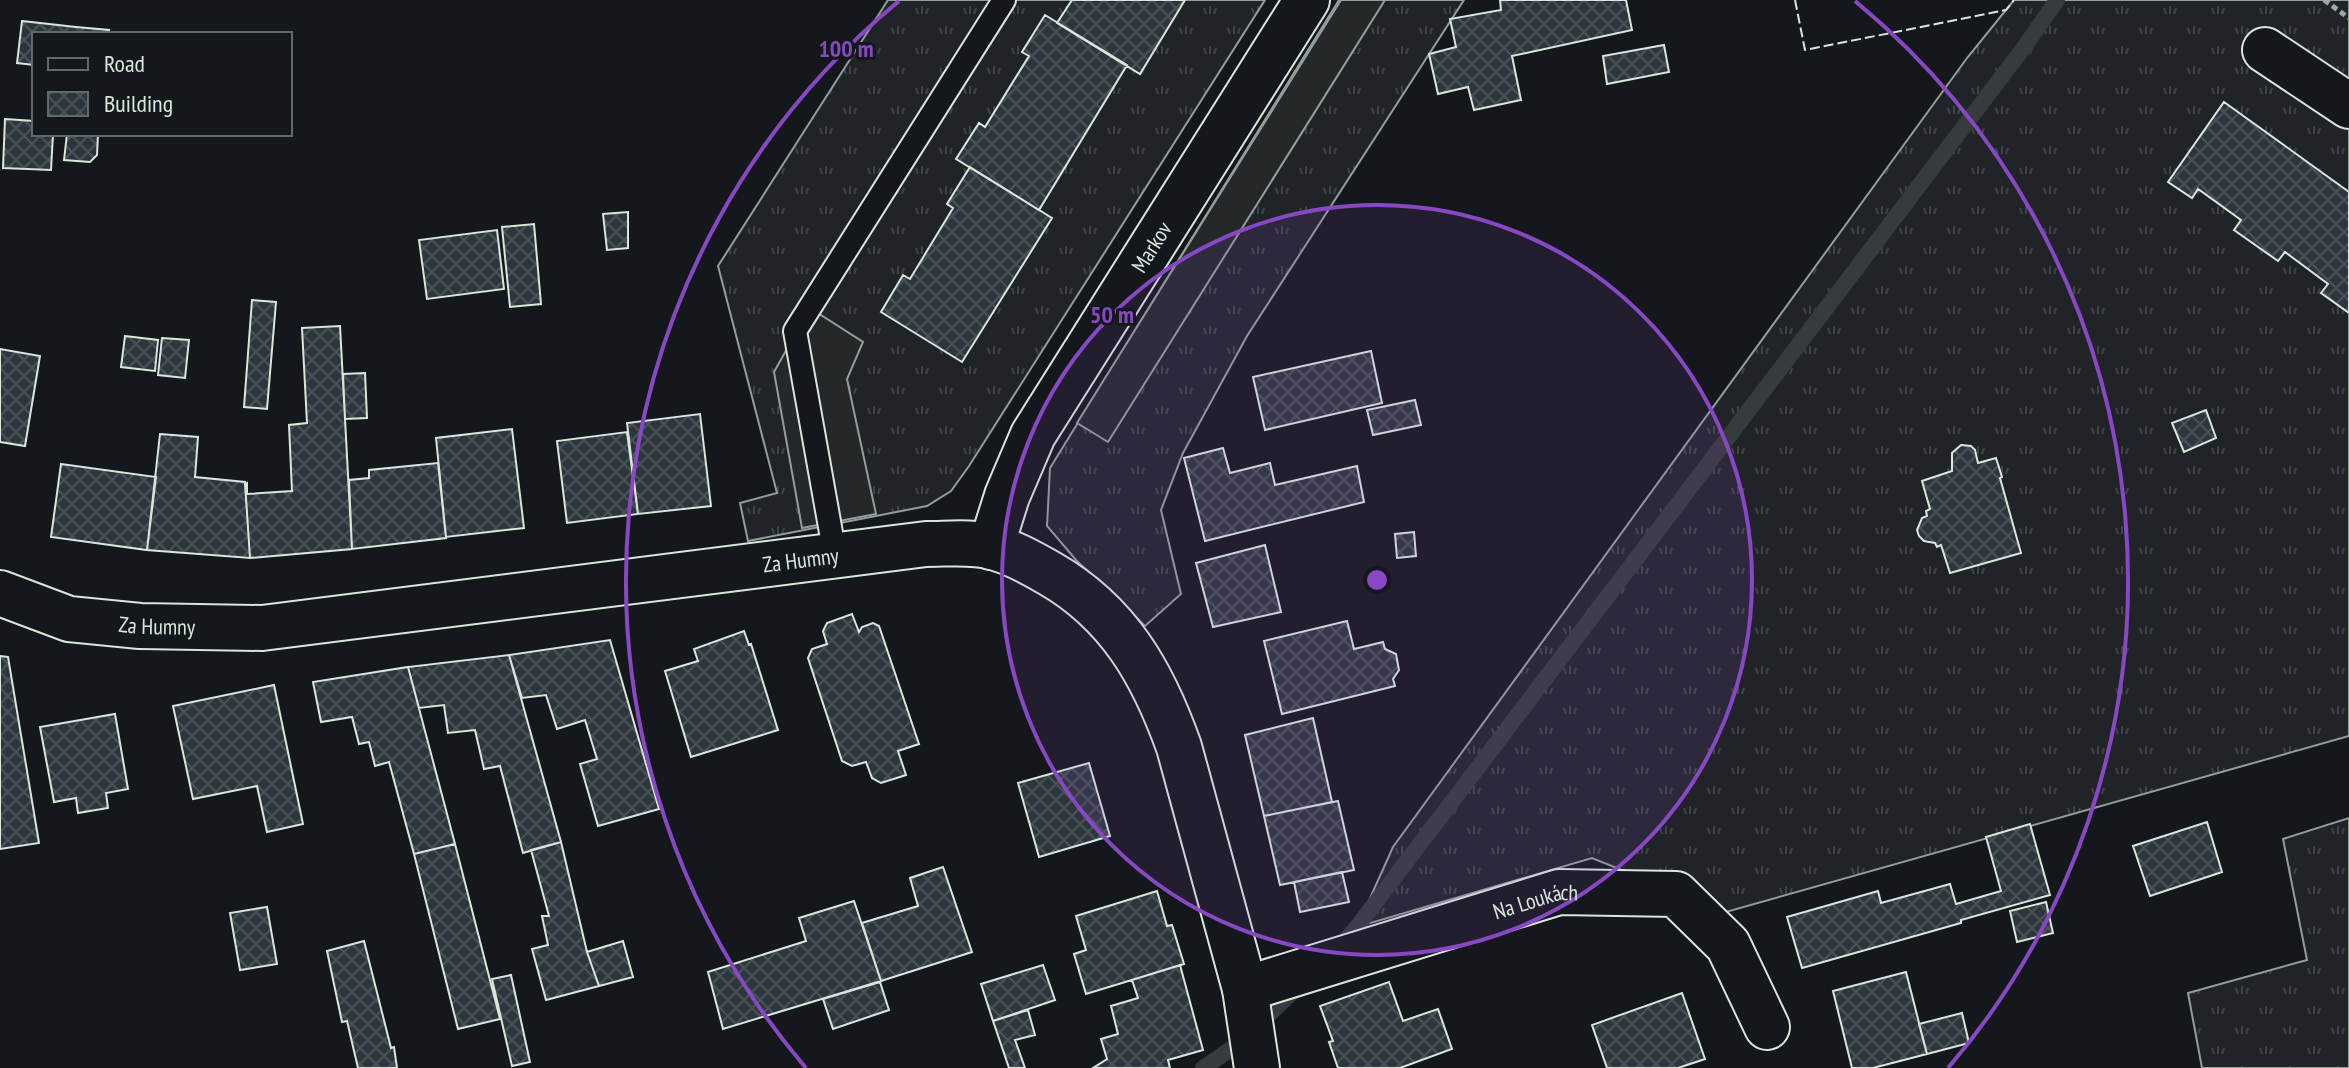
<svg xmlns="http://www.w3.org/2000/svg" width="2349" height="1068" viewBox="0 0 2349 1068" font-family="'PT Sans Narrow',sans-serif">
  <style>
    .grass { fill: url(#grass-tufts); stroke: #939e99; stroke-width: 2 }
    .parking { fill: #24282b; stroke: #939e99; stroke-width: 2 }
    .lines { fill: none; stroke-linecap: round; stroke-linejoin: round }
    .stream { stroke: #363b3e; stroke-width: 16 }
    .building { fill: url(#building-cross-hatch); stroke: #d8e6dc; stroke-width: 2 }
    .lane-casing { stroke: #d8e6dc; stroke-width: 26 }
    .street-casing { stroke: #d8e6dc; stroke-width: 48 }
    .path { stroke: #9da8a2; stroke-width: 5; stroke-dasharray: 6 4; stroke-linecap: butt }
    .lane { stroke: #14181c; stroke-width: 22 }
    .street { stroke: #14181c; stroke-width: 44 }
    .fence { stroke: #d8e6dc; stroke-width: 2; stroke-dasharray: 10 4; stroke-linecap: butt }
    .ring { fill: none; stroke: #8948c3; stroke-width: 4 }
    .labels { text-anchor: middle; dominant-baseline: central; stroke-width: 6; stroke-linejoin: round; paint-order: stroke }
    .street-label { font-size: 22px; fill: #d8e6dc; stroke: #14181c }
    .centre { fill: #8948c3; stroke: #14181c; stroke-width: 4 }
    .ring-label { font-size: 24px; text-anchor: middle; font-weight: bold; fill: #8948c3; stroke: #14181c; stroke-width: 6; stroke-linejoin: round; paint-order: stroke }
  </style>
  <defs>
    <pattern id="grass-tufts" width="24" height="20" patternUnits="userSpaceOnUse" patternTransform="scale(2)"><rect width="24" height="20" fill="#202428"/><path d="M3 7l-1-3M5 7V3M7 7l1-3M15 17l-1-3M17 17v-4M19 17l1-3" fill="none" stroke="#404447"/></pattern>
    <pattern id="building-cross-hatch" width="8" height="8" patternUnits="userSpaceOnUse" patternTransform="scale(2)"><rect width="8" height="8" fill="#2c363c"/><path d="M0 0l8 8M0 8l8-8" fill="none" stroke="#4a5358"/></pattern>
  </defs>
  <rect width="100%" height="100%" fill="#14181c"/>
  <path class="grass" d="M888,0H1265L969,466L951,491L927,506L748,541L740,503L777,493L718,266Z
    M1339,0H1464L1247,336L1183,453L1161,510L1181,594L1145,626L1076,560L1047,526L1050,468Z
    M2014,0H2349V736L1726,912L1592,858L1357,927L1393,847L1967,58Z
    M2349,818V1068H2202L2188,993L2307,960L2283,839Z"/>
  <path class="parking" d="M1341,0H1385L1108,442L1077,423Z
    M810,308L863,342L847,379L876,514L802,528L774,372Z"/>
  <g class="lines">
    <path class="stream" d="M1339,947L1357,927L2025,46L2057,0
      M1203,1068L1238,1044L1299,986"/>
  </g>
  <path class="building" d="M1072,0H1185L1140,74L1057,23Z
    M1500,0H1626L1632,30L1512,56L1521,100L1474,110L1468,87L1438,94L1429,54L1456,47L1450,19L1501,10Z
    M1045,15L1127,65L1039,210L956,159L979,123L985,127L1029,56L1022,52Z
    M22,21L76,27L109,30L108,34H34V65L17,63Z
    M1664,45L1669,72L1607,84L1603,56Z
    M2224,102L2349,192V313L2321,293L2328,284L2285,252L2278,261L2234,230L2241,220L2198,189L2192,198L2168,182Z
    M5,119L34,121V134H53L51,170L3,168Z
    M67,134H98L97,155L90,162L64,160Z
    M970,167L1052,218L962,362L881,312L903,275L910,279L953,208L947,204Z
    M628,212V248L607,250L603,214Z
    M534,224L541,304L510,307L502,227Z
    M497,230L504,289L427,299L419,240Z
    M252,300L276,302L267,409L244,407Z
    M340,326L352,549L250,558L245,484L247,483V494L292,491L289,425L307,423L302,328Z
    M125,336L158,340L155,371L121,367Z
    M162,338L189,340L185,378L158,375Z
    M0,349L40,356L25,446L0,442Z
    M1371,351L1382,403L1265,430L1253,377Z
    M365,373L367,418L345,419L343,374Z
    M1415,400L1421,425L1373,435L1367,410Z
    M2206,410L2216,438L2184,452L2172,423Z
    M700,414L711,506L638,514L627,423Z
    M512,429L524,528L446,537L436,438Z
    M627,432L638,514L567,523L557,441Z
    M160,434L198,437L195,477L245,482L250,558L147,550Z
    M1961,445L1971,446L1975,450L1978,463L1996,458L2002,477L2000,478L2021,553L1950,573L1941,545L1937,547L1935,543L1924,541L1919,536L1917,530L1922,518L1927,516L1926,511L1930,509L1922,481L1952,471V453Z
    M1223,448L1230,473L1270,463L1275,485L1357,466L1364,502L1205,541L1184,458Z
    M438,463L446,538L352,549L349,480L369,478V470Z
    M61,464L156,477L147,550L51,537Z
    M1414,532L1416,556L1397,558L1395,534Z
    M1265,545L1281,612L1213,627L1196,563Z
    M852,614L859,632L862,627L873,623L879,626L919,744L898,751L906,775L881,783L872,778L866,762L852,766L842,761L808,658L812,649L827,644L823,631L827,623Z
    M1347,621L1354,649L1383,642L1385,649L1396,654L1399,670L1393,679L1395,686L1282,714L1264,641Z
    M744,631L749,645L751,644L778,730L691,757L665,671L698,661L694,649Z
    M610,640L659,809L598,826L580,764L597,759L585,720L557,729L546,695L522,698L509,655Z
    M509,655L561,842L523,853L500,766L484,769L475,730L448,733L444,705L419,708L408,667Z
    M0,656L8,657L39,843L0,849Z
    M408,667L455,844L414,854L389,762L375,766L369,742L359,744L352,717L321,722L313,682Z
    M274,685L303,824L267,832L257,786L193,799L173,706Z
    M115,714L128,789L106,793L108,808L78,813L76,798L54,802L40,727Z
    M1313,718L1332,802L1264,816L1245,735Z
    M1089,763L1110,836L1039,857L1018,783Z
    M1338,801L1354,870L1280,885L1264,816Z
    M2207,822L2222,872L2150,896L2133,846Z
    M2030,824L2050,895L1961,920V923L1802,968L1787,917L1878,891L1881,903L1950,884L1956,904L2001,891L1986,837Z
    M561,842L587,952L599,986L546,1000L532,949L548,945L542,916H549L531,850Z
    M455,844L500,1019L458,1029L414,854Z
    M943,867L972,952L881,981L862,923L918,906L910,878Z
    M1342,872L1349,902L1300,912L1294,882Z
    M1157,891L1167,926L1172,925L1184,964L1086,994L1074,954L1086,950L1076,916Z
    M854,901L881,981L723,1029L708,972L806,941L799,918Z
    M2046,902L2053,933L2017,942L2010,911Z
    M267,907L277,964L240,970L230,913Z
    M364,941L391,1048L394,1047L397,1068H358L347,1021L342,1022L327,951Z
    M623,941L633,977L599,986L587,952Z
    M1043,965L1055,1000L993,1021L981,984Z
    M1180,965L1203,1050L1168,1060L1170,1068H1093L1107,1059L1101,1039L1118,1034L1111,1006L1138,998L1132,980Z
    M1906,972L1927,1054L1873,1068H1852L1833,991Z
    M511,975L530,1062L512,1066L492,979Z
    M880,982L889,1010L833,1029L823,999Z
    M1389,982L1403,1021L1438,1009L1452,1049L1400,1068H1338L1329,1042L1333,1041L1320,1006Z
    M1682,993L1705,1059L1678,1068H1607L1592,1025Z
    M1028,1010L1035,1035L1015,1040L1025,1068H1009L993,1021Z
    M1962,1013L1969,1043L1927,1054L1919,1024Z"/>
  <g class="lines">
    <g class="lane-casing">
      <path id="lane" d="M835,555L795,331L1004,0"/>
    </g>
    <g class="street-casing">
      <g id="street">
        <path d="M2265,50L2349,106"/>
        <path id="s1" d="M991,547L1007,496L1033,435L1307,0"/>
        <path id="s2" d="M0,593L69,619L140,626L262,628L926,544C948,544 972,541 993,547C1014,553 1031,563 1049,573C1119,613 1153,674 1179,747L1245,989L1257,1068"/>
        <path id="s3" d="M1245,989L1559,892L1676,894L1728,945L1767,1027"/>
      </g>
    </g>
    <path class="path" d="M2324,0L2349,18"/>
    <use href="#lane" class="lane"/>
    <use href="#street" class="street"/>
    <path class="fence" d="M1795,0L1805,50L2006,10L2014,0"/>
  </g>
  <circle cx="1377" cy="580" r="375" fill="#8948c3" fill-opacity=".12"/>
  <g class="ring">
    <circle cx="1377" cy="580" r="375"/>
    <path d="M806 1068A751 751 0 0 1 899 1M1855 1A751 751 0 0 1 1948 1068"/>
  </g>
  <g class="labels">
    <g class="street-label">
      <text stroke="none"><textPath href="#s1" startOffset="342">Markov</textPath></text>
      <text stroke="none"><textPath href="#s2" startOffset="810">Za Humny</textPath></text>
      <text stroke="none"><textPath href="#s2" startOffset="162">Za Humny</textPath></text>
      <text stroke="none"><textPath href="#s3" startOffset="304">Na Loukách</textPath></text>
    </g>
  </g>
  <circle cx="1377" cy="580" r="12" class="centre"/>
  <g class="ring-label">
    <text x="846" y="57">100 m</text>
    <text x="1112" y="323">50 m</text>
  </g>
  <rect x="32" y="32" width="260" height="104" fill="#14181c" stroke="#626a69" stroke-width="2"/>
  <rect x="48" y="58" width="40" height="12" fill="#14181c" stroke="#626a69" stroke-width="2"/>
  <text x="104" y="72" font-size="24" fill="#d8e6dc">Road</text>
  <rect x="48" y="92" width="40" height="24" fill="url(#building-cross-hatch)" stroke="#626a69" stroke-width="2"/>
  <text x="104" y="112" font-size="24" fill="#d8e6dc">Building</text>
</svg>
